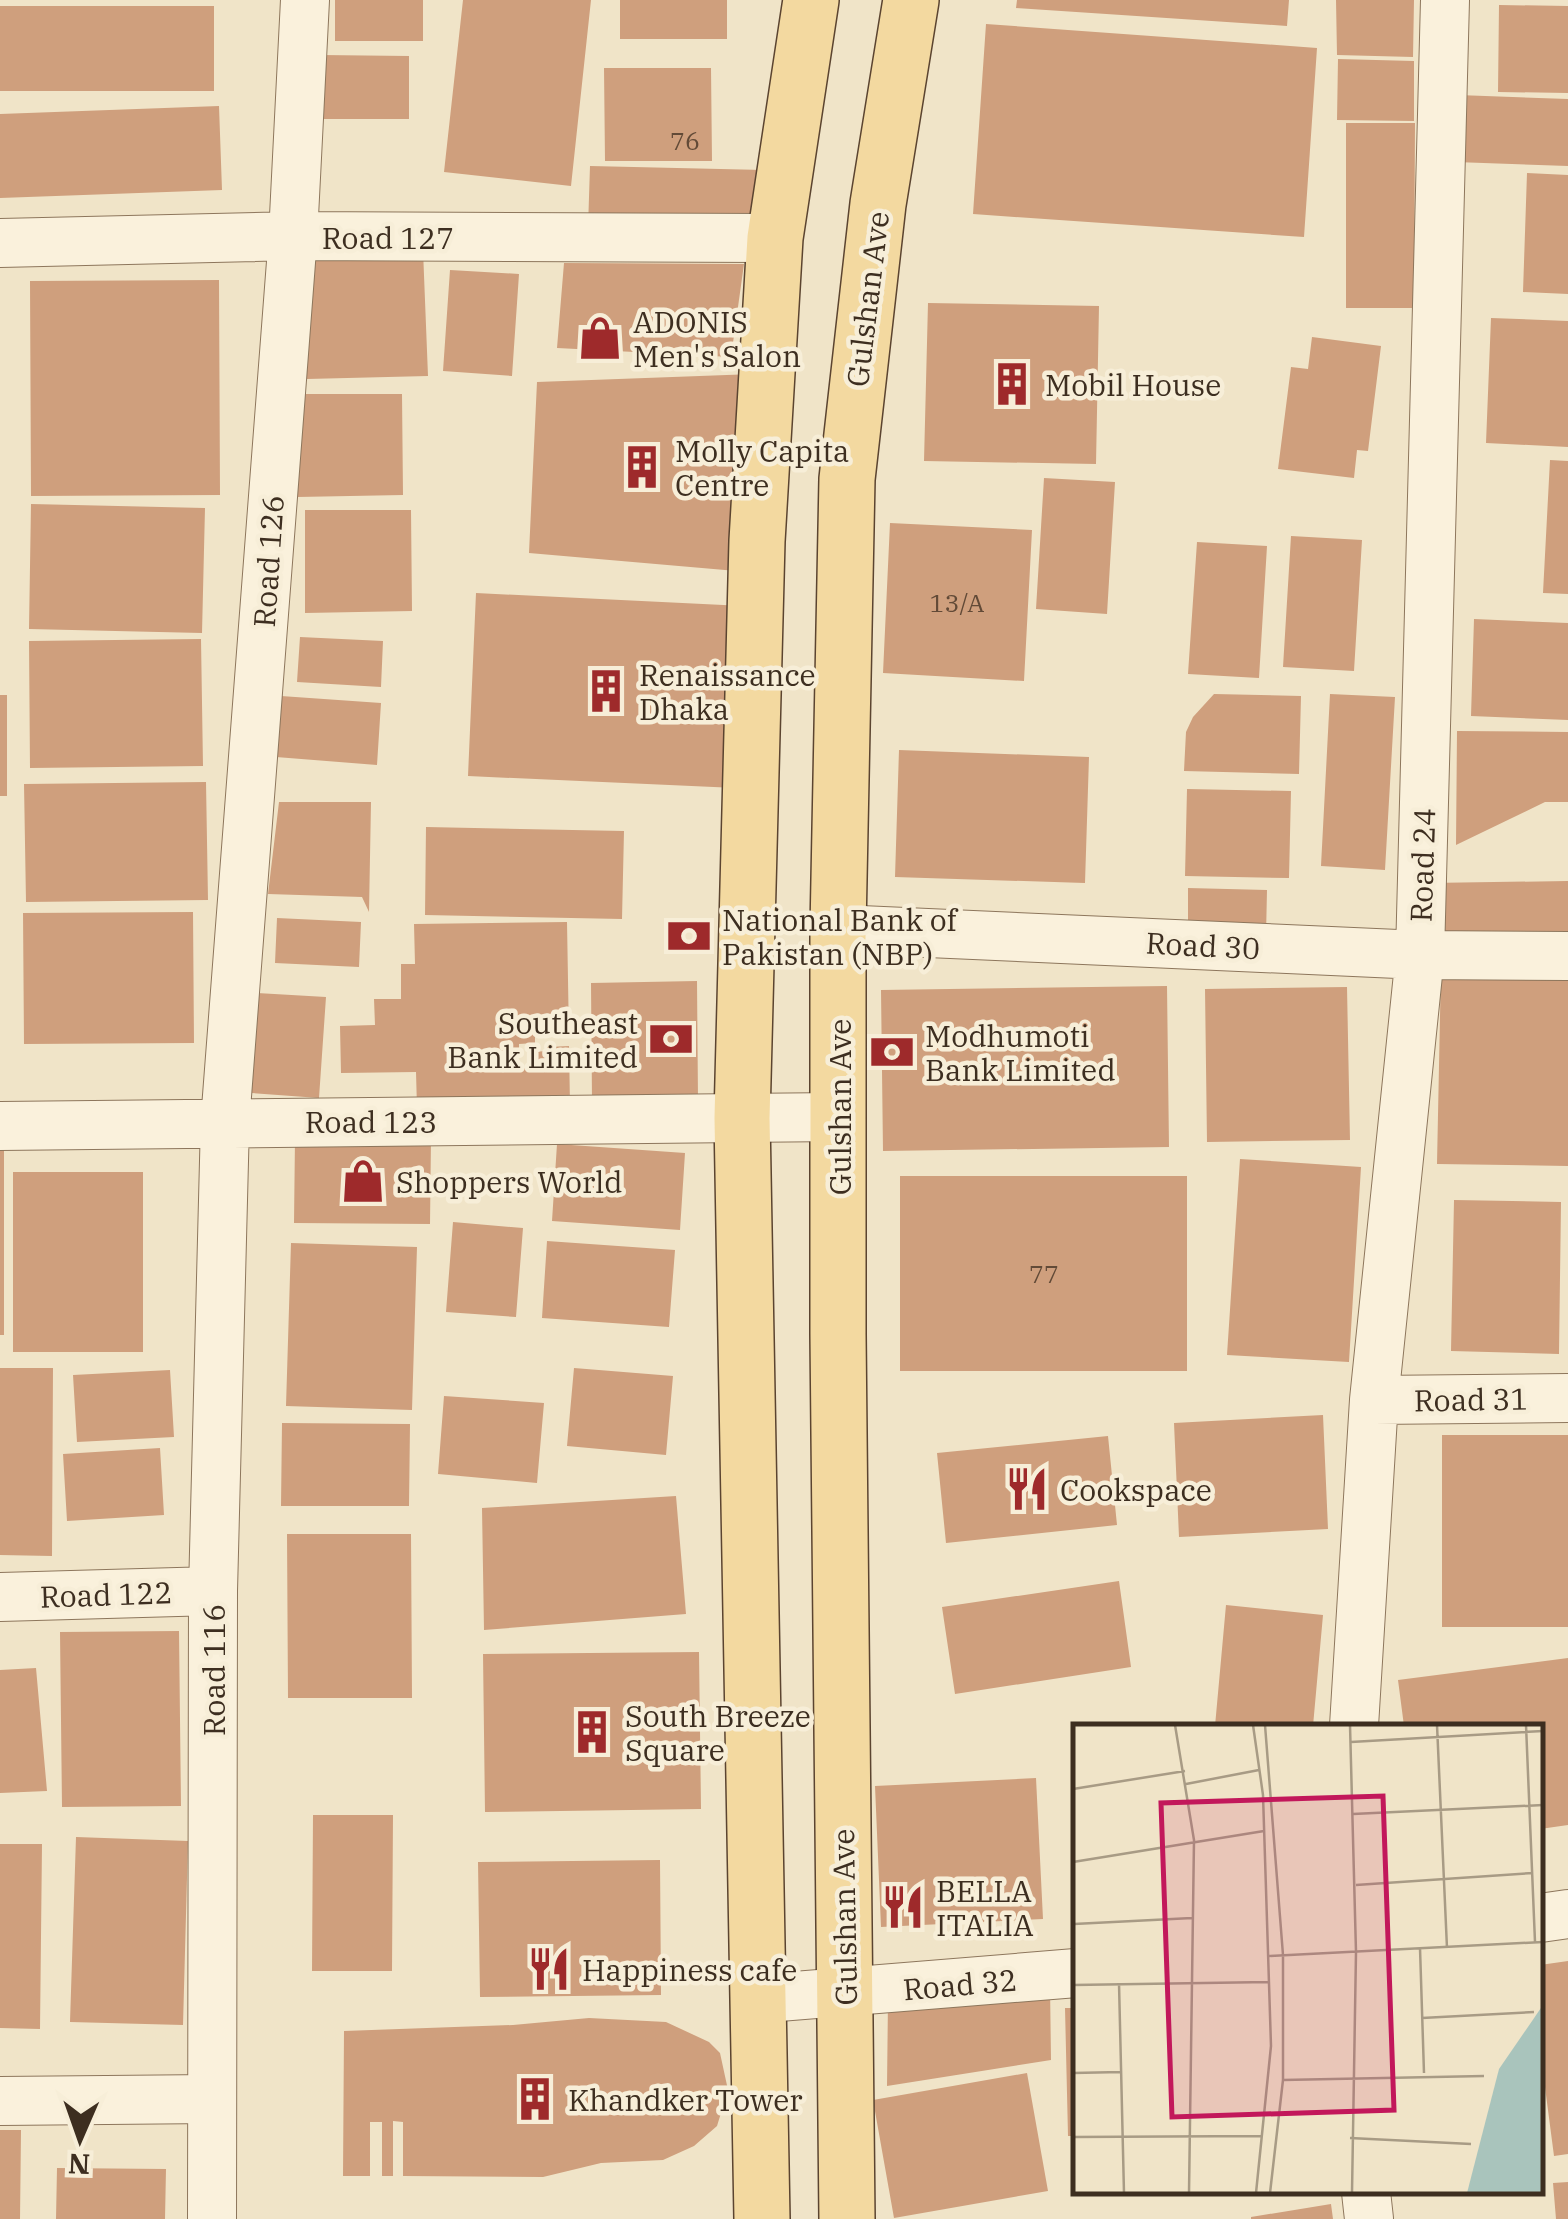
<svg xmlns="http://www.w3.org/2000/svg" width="1568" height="2219" viewBox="0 0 1568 2219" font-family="'IBM Plex Serif',serif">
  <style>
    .building { fill: #cf9f7d }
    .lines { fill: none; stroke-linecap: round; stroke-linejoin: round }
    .minor-casing { stroke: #8d765c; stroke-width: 50 }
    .major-casing { stroke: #5b4430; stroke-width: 58 }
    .minor { stroke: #faf1dc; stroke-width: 48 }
    .major { stroke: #f3d9a0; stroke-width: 55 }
    .labels { text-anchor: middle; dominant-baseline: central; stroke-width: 9; stroke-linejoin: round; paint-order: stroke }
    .number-label { font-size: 25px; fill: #624a37 }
    .street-label { font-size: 30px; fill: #3d2e20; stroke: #f7eed8 }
    .poi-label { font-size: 30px; fill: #3d2e20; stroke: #f7eed8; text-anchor: start }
    .inset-road { fill: none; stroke: #a89b85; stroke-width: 2.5 }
    .view { fill: #c2185b; fill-opacity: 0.15; stroke: #c2185b; stroke-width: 5 }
    .inset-edge { fill: none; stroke: #3d2e20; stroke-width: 5 }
  </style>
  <rect width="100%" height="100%" fill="#f0e4c8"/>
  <path class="building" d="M335,0H423V41H335Z
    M463,0H591L571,186L444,172Z
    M620,0H727V39H620Z
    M1017,0H1289L1287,26L1016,8Z
    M1336,0H1414L1413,57L1337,55Z
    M1499,5L1568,6V93L1498,92Z
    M0,6H214V91H0Z
    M986,24L1317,48L1304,237L973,214Z
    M321,55L409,56V119H321Z
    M1338,59L1414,61V121L1337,120Z
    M604,68H711L712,161H605Z
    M1458,95L1568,99V166L1455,162Z
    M219,106L222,190L0,198V114Z
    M1346,123H1415L1414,308H1346Z
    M590,166L765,170L763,233L588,228Z
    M1527,173L1568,175V294L1523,292Z
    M423,250L428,376L307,379L303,254Z
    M564,263L744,264L731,357L557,348Z
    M450,270L519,274L512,376L443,371Z
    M219,280L220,495L31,496L30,281Z
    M928,303L1099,306L1096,464L924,461Z
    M1491,318L1568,321V447L1486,443Z
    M1312,337L1381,346L1368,451L1357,450L1354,478L1278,469L1291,367L1308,369Z
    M754,374L748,572L529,553L537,382Z
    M296,394H402L403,495L297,497Z
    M1550,460L1568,461V594L1543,593Z
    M1044,478L1115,482L1107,614L1036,609Z
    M31,504L205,508L202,633L29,629Z
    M305,510H411L412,611L305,613Z
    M890,523L1032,530L1024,681L883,673Z
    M1291,536L1362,540L1354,671L1283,667Z
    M1197,542L1267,546L1259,678L1188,674Z
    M476,593L744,606L736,788L468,776Z
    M1474,619L1568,623V720L1471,716Z
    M300,637L383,641L381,687L297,682Z
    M201,639L203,766L30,768L29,641Z
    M1214,694L1301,696L1299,774L1184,771L1186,732L1193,717Z
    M1330,694L1395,697L1385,870L1321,866Z
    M0,695H7V796H0Z
    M281,696L381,703L377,765L276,757Z
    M1457,731L1568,732V802H1545L1456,845Z
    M899,750L1089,757L1085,883L895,877Z
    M206,782L208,900L26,902L24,784Z
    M1187,789L1291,791L1289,878L1185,876Z
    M279,802H371L369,912L362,897L268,894Z
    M426,827L624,831L622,919L425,915Z
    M1568,881V946L1429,948V883Z
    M1188,888L1267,890L1266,936L1188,934Z
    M193,912L194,1043L24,1044L23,913Z
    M277,918L361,922L359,967L275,963Z
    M567,922L569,1037H535V1043L519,1044V1058H495L496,1069L534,1068V1052L546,1051L547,1047L569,1046L570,1106L417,1108L416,1072L341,1073L340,1026L375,1025L374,999H401V964H415L414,924Z
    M1441,968L1568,971V1166L1437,1164Z
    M697,981L698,1100L592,1101L591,983Z
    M1167,986L1169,1147L883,1151L881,990Z
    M1347,987L1350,1140L1207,1142L1205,989Z
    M257,993L326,997L319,1098L251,1093Z
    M295,1138H431L430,1224L294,1223Z
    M0,1141H4V1335H0Z
    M557,1144L685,1153L680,1230L552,1221Z
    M1240,1159L1361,1167L1349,1362L1227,1355Z
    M13,1172H143V1352H13Z
    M900,1176H1187V1371H900Z
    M1454,1200L1561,1202L1559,1354L1451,1351Z
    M453,1222L523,1228L516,1317L446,1312Z
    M547,1241L675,1250L669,1327L542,1318Z
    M291,1243L417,1247L412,1410L286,1406Z
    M0,1368H53L52,1556L0,1555Z
    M574,1368L673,1376L666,1455L567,1446Z
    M170,1370L174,1437L77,1442L73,1375Z
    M444,1396L544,1403L537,1483L438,1474Z
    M1323,1415L1328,1529L1179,1537L1174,1423Z
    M282,1423L410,1424L409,1506H281Z
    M1442,1435H1568V1627H1442Z
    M1108,1436L1117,1525L946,1543L937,1453Z
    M160,1448L164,1515L67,1521L63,1454Z
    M676,1496L686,1614L484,1630L482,1508Z
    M287,1534H411L412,1698H288Z
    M1119,1581L1131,1667L955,1694L942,1607Z
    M1226,1605L1323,1615L1313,1726H1215Z
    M179,1631L181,1806L62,1807L60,1632Z
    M699,1652L701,1809L485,1812L483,1654Z
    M1568,1658V1825L1540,1829V1726H1404L1398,1680Z
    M36,1668L47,1791L0,1793V1670Z
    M1036,1778L1043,1919L881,1927L875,1786Z
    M313,1815H393L392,1971H312Z
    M76,1837L188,1841L183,2025L70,2022Z
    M0,1844H42L40,2029L0,2028Z
    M660,1860L661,1995L480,1997L478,1862Z
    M1568,1961V2154L1554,2156L1540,2049V1965Z
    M1050,1985L1051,2060L887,2086L888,2000Z
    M1065,2008H1076V2136H1068Z
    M589,2018L666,2022L709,2042L720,2053L728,2090L717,2126L694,2146L663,2160L601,2163L543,2177L403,2176V2122L393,2121V2176H382V2122H370V2176H343L344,2031L513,2025Z
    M1027,2073L1048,2191L894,2218L873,2100Z
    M0,2130H21L20,2219H0Z
    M57,2168L166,2169L165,2219H56Z
    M1568,2182V2219H1556L1553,2183Z
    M1331,2204L1333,2219H1251V2217Z"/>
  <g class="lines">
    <g class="minor-casing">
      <path id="minor" d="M0,243L293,236L775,238
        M838,929L1420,955L1568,956
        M0,1126L839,1117
        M1374,1400L1568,1398
        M0,1597L213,1591
        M1354,1726L1374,1400L1420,955L1445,0
        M1540,1918L1568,1914
        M756,1999L1076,1973
        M0,2101L212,2099
        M1366,2192L1369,2219
        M212,2219L213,1591L225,1122L293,236L305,0"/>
    </g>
    <g class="major-casing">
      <path id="major" d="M762,2219L742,1118L757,541L775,238L811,0
        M847,2219L838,1334V929L847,479L878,204L911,0"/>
    </g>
    <use href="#minor" class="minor"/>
    <use href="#major" class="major"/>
  </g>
  <defs>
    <g id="shop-bare" transform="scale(3.45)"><path d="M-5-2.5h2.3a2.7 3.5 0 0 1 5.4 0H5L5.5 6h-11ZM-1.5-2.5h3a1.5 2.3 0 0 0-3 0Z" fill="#9e2a2b" stroke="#f7eed8" stroke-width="2.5" paint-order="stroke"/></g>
    <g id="building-bare" transform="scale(3.45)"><path d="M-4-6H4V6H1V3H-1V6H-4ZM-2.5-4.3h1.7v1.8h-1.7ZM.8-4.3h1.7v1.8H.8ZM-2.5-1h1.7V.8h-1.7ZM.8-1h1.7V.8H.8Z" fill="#9e2a2b" stroke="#f7eed8" stroke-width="2.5" paint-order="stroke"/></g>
    <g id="bank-bare" transform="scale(3.45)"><path d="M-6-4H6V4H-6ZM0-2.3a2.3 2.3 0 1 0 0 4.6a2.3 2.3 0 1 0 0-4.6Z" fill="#9e2a2b" stroke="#f7eed8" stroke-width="2.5" paint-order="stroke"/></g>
    <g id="restaurant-bare" transform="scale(3.45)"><path d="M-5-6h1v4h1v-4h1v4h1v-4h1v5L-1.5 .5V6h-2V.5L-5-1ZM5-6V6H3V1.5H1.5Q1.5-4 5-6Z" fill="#9e2a2b" stroke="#f7eed8" stroke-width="2.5" paint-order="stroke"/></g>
  </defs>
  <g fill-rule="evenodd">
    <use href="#shop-bare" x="600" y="338"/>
    <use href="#building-bare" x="1012" y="384"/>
    <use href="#building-bare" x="642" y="467"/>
    <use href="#building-bare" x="606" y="691"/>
    <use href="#bank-bare" x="689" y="936"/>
    <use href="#bank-bare" x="671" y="1039"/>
    <use href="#bank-bare" x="892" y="1052"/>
    <use href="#shop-bare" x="363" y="1181"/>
    <use href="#restaurant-bare" x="1027" y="1489"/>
    <use href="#building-bare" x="592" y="1732"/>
    <use href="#restaurant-bare" x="903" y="1907"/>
    <use href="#restaurant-bare" x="549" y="1969"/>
    <use href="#building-bare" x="535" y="2099"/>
  </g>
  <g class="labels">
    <g class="number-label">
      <text x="685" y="140">76</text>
      <text x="957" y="602">13/A</text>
      <text x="1044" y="1273">77</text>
    </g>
    <g class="street-label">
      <text x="388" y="237">Road 127</text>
      <text transform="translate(867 299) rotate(-83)">Gulshan Ave</text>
      <text transform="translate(268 561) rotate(-86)">Road 126</text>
      <text transform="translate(1422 865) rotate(-88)">Road 24</text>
      <text transform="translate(1203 945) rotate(3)">Road 30</text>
      <text transform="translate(839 1107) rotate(-90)">Gulshan Ave</text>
      <text x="371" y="1121">Road 123</text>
      <text transform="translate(1471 1399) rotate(-1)">Road 31</text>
      <text transform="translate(106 1594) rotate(-2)">Road 122</text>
      <text transform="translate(213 1670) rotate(-90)">Road 116</text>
      <text transform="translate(844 1917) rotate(-91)">Gulshan Ave</text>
      <text transform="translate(960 1984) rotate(-5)">Road 32</text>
    </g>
    <g class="poi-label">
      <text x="633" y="321">ADONIS<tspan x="633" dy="34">Men's Salon</tspan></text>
      <text x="1045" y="384">Mobil House</text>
      <text x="675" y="450">Molly Capita<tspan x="675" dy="34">Centre</tspan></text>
      <text x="639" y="674">Renaissance<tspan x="639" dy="34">Dhaka</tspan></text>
      <text x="722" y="919">National Bank of<tspan x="722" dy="34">Pakistan (NBP)</tspan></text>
      <text x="638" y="1022" text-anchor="end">Southeast<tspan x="638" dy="34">Bank Limited</tspan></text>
      <text x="925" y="1035">Modhumoti<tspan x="925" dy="34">Bank Limited</tspan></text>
      <text x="396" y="1181">Shoppers World</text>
      <text x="1060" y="1489">Cookspace</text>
      <text x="625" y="1715">South Breeze<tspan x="625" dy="34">Square</tspan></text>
      <text x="936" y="1890">BELLA<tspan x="936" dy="34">ITALIA</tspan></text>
      <text x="582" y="1969">Happiness cafe</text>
      <text x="568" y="2099">Khandker Tower</text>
    </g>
  </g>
  <g transform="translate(1073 1724)">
    <rect width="470" height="470" fill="#f0e4c8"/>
    <path d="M470,281V469H394L426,345Z" fill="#a9c4bc"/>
    <path class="inset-road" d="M102,1L121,116L116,469M180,1L190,71L198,322L183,469M192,1L210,231V356L197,469M277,1L283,228L279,469M364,1L374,224M453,1L462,218M278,18L470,7M113,60L186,46M0,65L112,47M280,90L470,81M0,138L191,107M283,161L460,149M1,200L119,194M347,224L351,349M196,232L470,218M46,259L51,469M0,261L196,258M349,294L461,288M0,349L48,348M210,356L411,352M0,413L189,412M277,414L398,420"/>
    <path class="view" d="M310,72L321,386L99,393L88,79Z"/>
    <rect width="470" height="470" class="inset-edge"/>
  </g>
  <g transform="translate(80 2139) rotate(182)" stroke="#f7eed8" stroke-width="8" paint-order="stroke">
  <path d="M0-8L18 38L0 25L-18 38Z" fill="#3d2e20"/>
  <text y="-15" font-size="28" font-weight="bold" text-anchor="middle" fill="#3d2e20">N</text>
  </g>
</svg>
